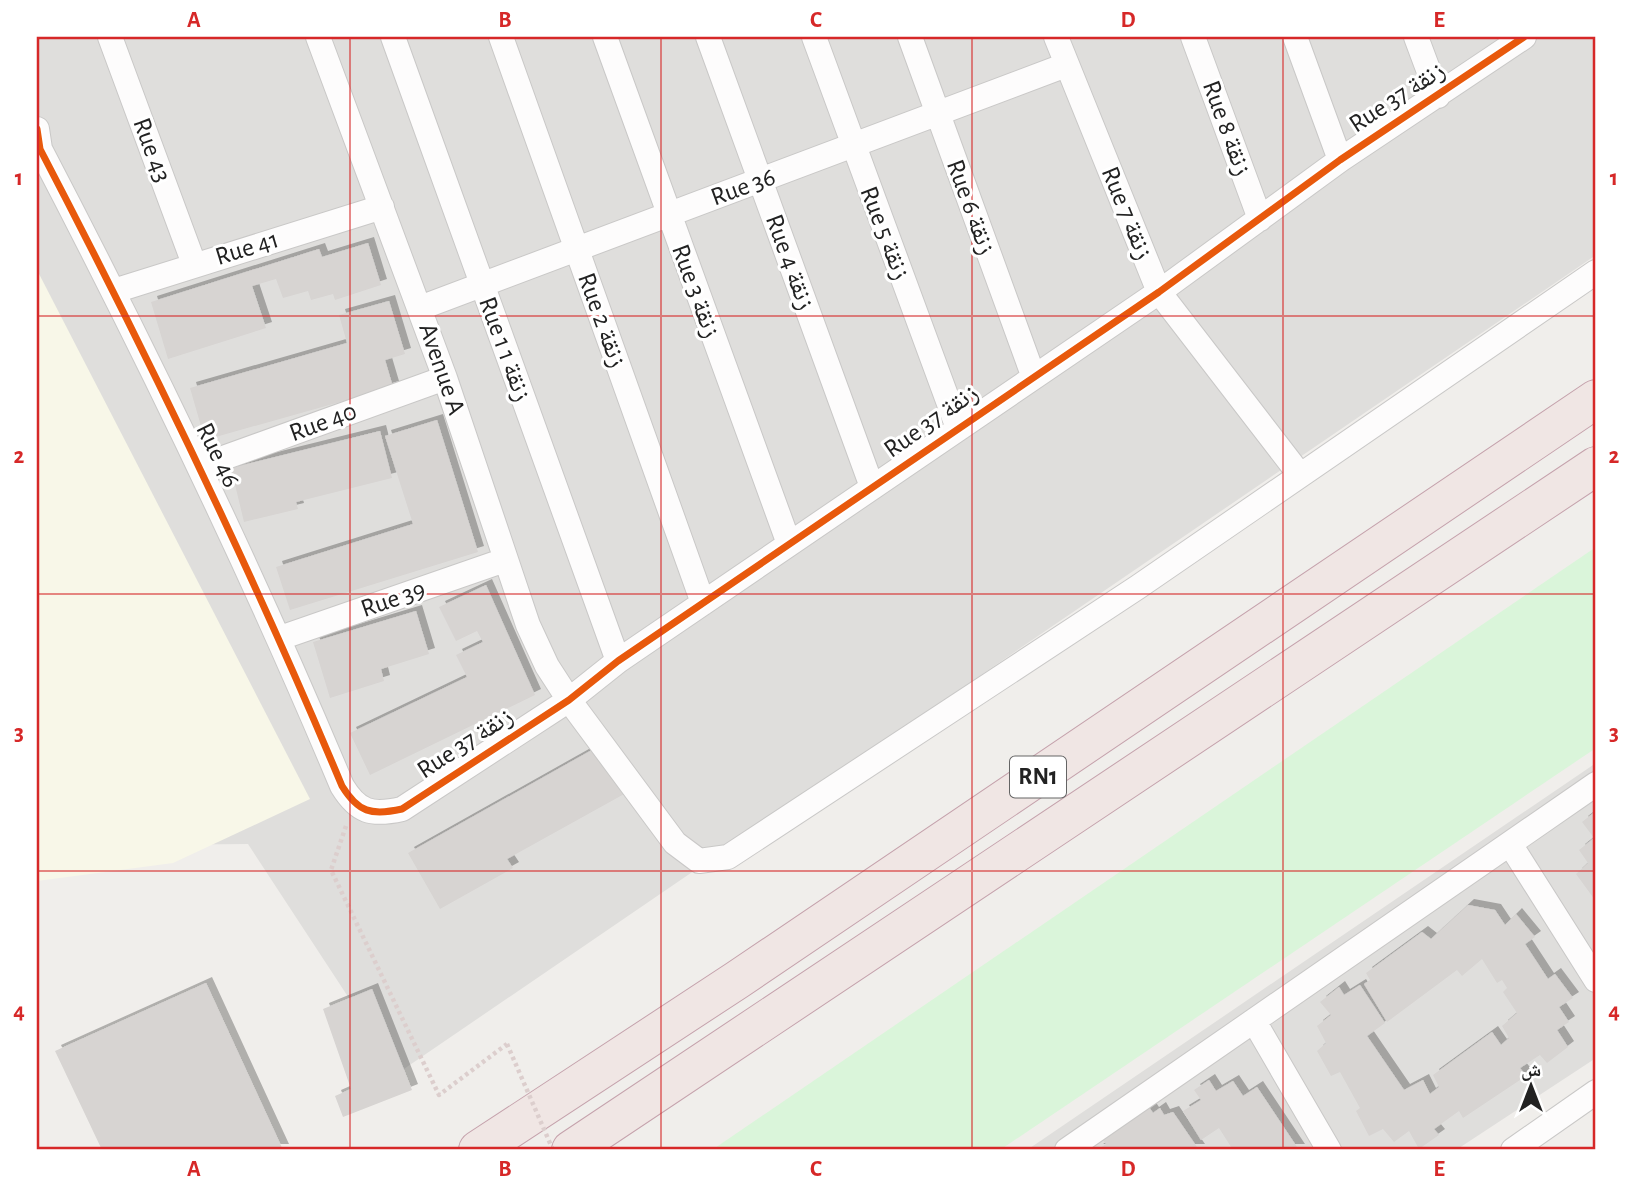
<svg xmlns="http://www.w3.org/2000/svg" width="1633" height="1187" viewBox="0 0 1633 1187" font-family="'Alegreya Sans','Noto Naskh Arabic',sans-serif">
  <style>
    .residential { fill: #dfdedc }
    .education { fill: #f8f7e8 }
    .park { fill: #daf5da }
    .building { fill: #d7d4d2; filter: url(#shadow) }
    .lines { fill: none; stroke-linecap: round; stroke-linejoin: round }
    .minor-casing { stroke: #c9c8c7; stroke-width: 26 }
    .trunk-casing { stroke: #c5a2ac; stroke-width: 40 }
    .path { stroke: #dccecd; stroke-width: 4.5; stroke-dasharray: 3.5 3.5; stroke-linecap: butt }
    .minor { stroke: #fdfcfc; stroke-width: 24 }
    .trunk { stroke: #f0e6e4; stroke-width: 38 }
    .path-bridge { stroke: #dccecd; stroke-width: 4.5; stroke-dasharray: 3.5 3.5; stroke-linecap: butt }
    .cycleway-casing { stroke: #fff; stroke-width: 11 }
    .cycleway { stroke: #e8590c; stroke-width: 7 }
    .grid { fill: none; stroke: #d62828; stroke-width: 2; stroke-opacity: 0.55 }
    .labels { text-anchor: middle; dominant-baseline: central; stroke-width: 6; stroke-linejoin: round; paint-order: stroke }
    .shield { fill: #fff; stroke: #646464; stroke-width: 2 }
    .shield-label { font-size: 24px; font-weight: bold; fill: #222 }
    .street-label { font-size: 26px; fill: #222; stroke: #fff }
    .neatline { fill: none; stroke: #d62828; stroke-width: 2.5 }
    .grid-label { font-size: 23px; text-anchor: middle; font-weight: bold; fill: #d62828 }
  </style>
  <defs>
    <filter id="shadow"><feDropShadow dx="6" dy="-6" stdDeviation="0" flood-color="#0004"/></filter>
  </defs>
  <rect width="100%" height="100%" fill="#f0eeeb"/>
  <path class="residential" d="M37,37H1596V255L398,1073L248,844L37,846Z
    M1596,763V1058L1456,1150H1027Z"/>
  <path class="education" d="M37,270L310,799L173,863L37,881Z"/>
  <path class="park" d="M1596,547V748L1000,1150H712Z"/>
  <path class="building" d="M368,243L381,285L335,300L333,294L311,300L308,291L283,298L276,279L252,286L266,328L168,359L151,302L319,249L322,257Z
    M389,301L405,354L385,360L393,387L205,440L190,388L347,343L339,315Z
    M437,420L478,552L290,610L276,567L413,524L385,436Z
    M380,431L392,478L296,502L298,509L244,522L231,468Z
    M486,585L535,695L370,775L350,733L467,677L456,655L483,642L477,631L456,641L439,607Z
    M416,611L429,654L381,669L384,681L330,698L313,642Z
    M599,746L626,793L507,859L513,868L440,909L408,853Z
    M1596,811V899L1595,900L1576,874L1588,863L1579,850L1594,838L1582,822Z
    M1468,905L1495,910L1505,925L1516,914L1535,937L1525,944L1548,979L1555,974L1573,998L1559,1007L1569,1022L1557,1030L1568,1047L1547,1063L1540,1055L1520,1068L1526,1076L1463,1118L1459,1111L1434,1129L1439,1135L1419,1149L1409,1131L1394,1142L1383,1129L1369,1136L1356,1111L1360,1108L1340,1072L1331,1076L1317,1051L1326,1043L1317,1026L1331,1015L1320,1002L1339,987L1344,995L1360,985L1385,1023L1367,1036L1404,1090L1423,1080L1430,1094L1439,1087L1433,1075L1492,1032L1501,1045L1509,1038L1502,1026L1517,1013L1503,992L1507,988L1502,980L1497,983L1482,959L1462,976L1457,970L1387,1022L1364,984L1370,980L1366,973L1422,932L1431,939Z
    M206,983L283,1150H102L55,1051Z
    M372,989L412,1090L343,1117L335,1096L351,1089L323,1009Z
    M1209,1080L1216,1091L1233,1081L1243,1096L1257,1087L1299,1150H1233L1219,1128L1201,1140L1183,1111L1201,1100L1194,1090Z
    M1149,1107L1153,1113L1160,1108L1164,1115L1173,1112L1199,1150H1097L1106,1144L1102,1139Z"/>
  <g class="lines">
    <g class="minor-casing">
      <path id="minor" d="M110,37L194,264
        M318,37L445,378L528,625L547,666L569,700L675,843L699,861L728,857L1138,587L1596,272
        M393,37L618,661
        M501,37L703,603
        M605,37L789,544
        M708,37L872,487
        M814,37L958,428
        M910,37L1033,375
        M1056,37L1159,292L1300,475
        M1193,37L1260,219
        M1295,37L1340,160
        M1416,37L1438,96
        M37,129L40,149C149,358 251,568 342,786C358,812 371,816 402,809L569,700L618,661L1159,292L1340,160L1524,37
        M114,291L382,207
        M420,308L1066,65
        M201,466L445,378
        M280,638L505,560
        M1510,844L1596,980
        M1254,1021L1329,1150
        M1067,1150L1596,784
        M1513,1150L1596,1092"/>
    </g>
    <g class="trunk-casing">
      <path id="trunk" d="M478,1150L737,980L1596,399
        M571,1150L1596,466"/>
    </g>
    <path class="path" d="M346,826L331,870L439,1095L507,1044"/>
    <use href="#minor" class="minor"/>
    <use href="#trunk" class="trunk"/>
    <path class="path-bridge" d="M507,1044L553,1150"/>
    <g class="cycleway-casing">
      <path id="cycleway" d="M37,129L40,149C149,358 251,568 342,786C358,812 371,816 402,809L569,700L618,661L1159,292L1340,160L1524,37"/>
    </g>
    <use href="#cycleway" class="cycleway"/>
  </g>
  <path class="grid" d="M350,37V1150M661,37V1150M972,37V1150M1283,37V1150M37,316H1596M37,594H1596M37,871H1596"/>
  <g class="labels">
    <rect class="shield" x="1010" y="756.5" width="56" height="41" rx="5"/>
    <g class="shield-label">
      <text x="1038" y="777">RN1</text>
    </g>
    <g class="street-label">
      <text transform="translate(1397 97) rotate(-33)">Rue 37 زنقة</text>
      <text transform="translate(1227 128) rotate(70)">Rue 8 زنقة</text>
      <text transform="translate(152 150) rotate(70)">Rue 43</text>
      <text transform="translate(743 187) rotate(-20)">Rue 36</text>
      <text transform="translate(971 207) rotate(70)">Rue 6 زنقة</text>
      <text transform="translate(1127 213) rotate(68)">Rue 7 زنقة</text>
      <text transform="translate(885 233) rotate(69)">Rue 5 زنقة</text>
      <text transform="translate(247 248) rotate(-17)">Rue 41</text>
      <text transform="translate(790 262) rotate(70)">Rue 4 زنقة</text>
      <text transform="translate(696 291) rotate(70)">Rue 3 زنقة</text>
      <text transform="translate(602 320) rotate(70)">Rue 2 زنقة</text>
      <text transform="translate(505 349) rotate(70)">Rue 1 زنقة 1</text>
      <text transform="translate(442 369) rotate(71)">Avenue A</text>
      <text transform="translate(931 421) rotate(-35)">Rue 37 زنقة</text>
      <text transform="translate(323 422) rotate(-20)">Rue 40</text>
      <text transform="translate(218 455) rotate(64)">Rue 46</text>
      <text transform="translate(393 599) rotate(-19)">Rue 39</text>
      <text transform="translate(465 743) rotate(-33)">Rue 37 زنقة</text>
    </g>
  </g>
  <rect width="1633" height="1187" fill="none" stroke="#ffffff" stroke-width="77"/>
  <g transform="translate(1531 1086)" stroke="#ffffff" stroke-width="5" paint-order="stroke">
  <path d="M0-5L12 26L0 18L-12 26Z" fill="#222222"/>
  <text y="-10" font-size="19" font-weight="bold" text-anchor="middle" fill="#222222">ش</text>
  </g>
  <rect x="38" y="38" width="1556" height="1110" class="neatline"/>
  <g class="grid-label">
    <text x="194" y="27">A</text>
    <text x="505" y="27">B</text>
    <text x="816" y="27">C</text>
    <text x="1128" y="27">D</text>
    <text x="1439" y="27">E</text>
    <text x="19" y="185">1</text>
    <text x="1614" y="185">1</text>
    <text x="19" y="463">2</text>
    <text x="1614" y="463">2</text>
    <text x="19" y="740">3</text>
    <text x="1614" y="740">3</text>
    <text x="19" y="1018">4</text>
    <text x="1614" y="1018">4</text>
    <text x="194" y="1176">A</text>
    <text x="505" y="1176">B</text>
    <text x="816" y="1176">C</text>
    <text x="1128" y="1176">D</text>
    <text x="1439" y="1176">E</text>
  </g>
</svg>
